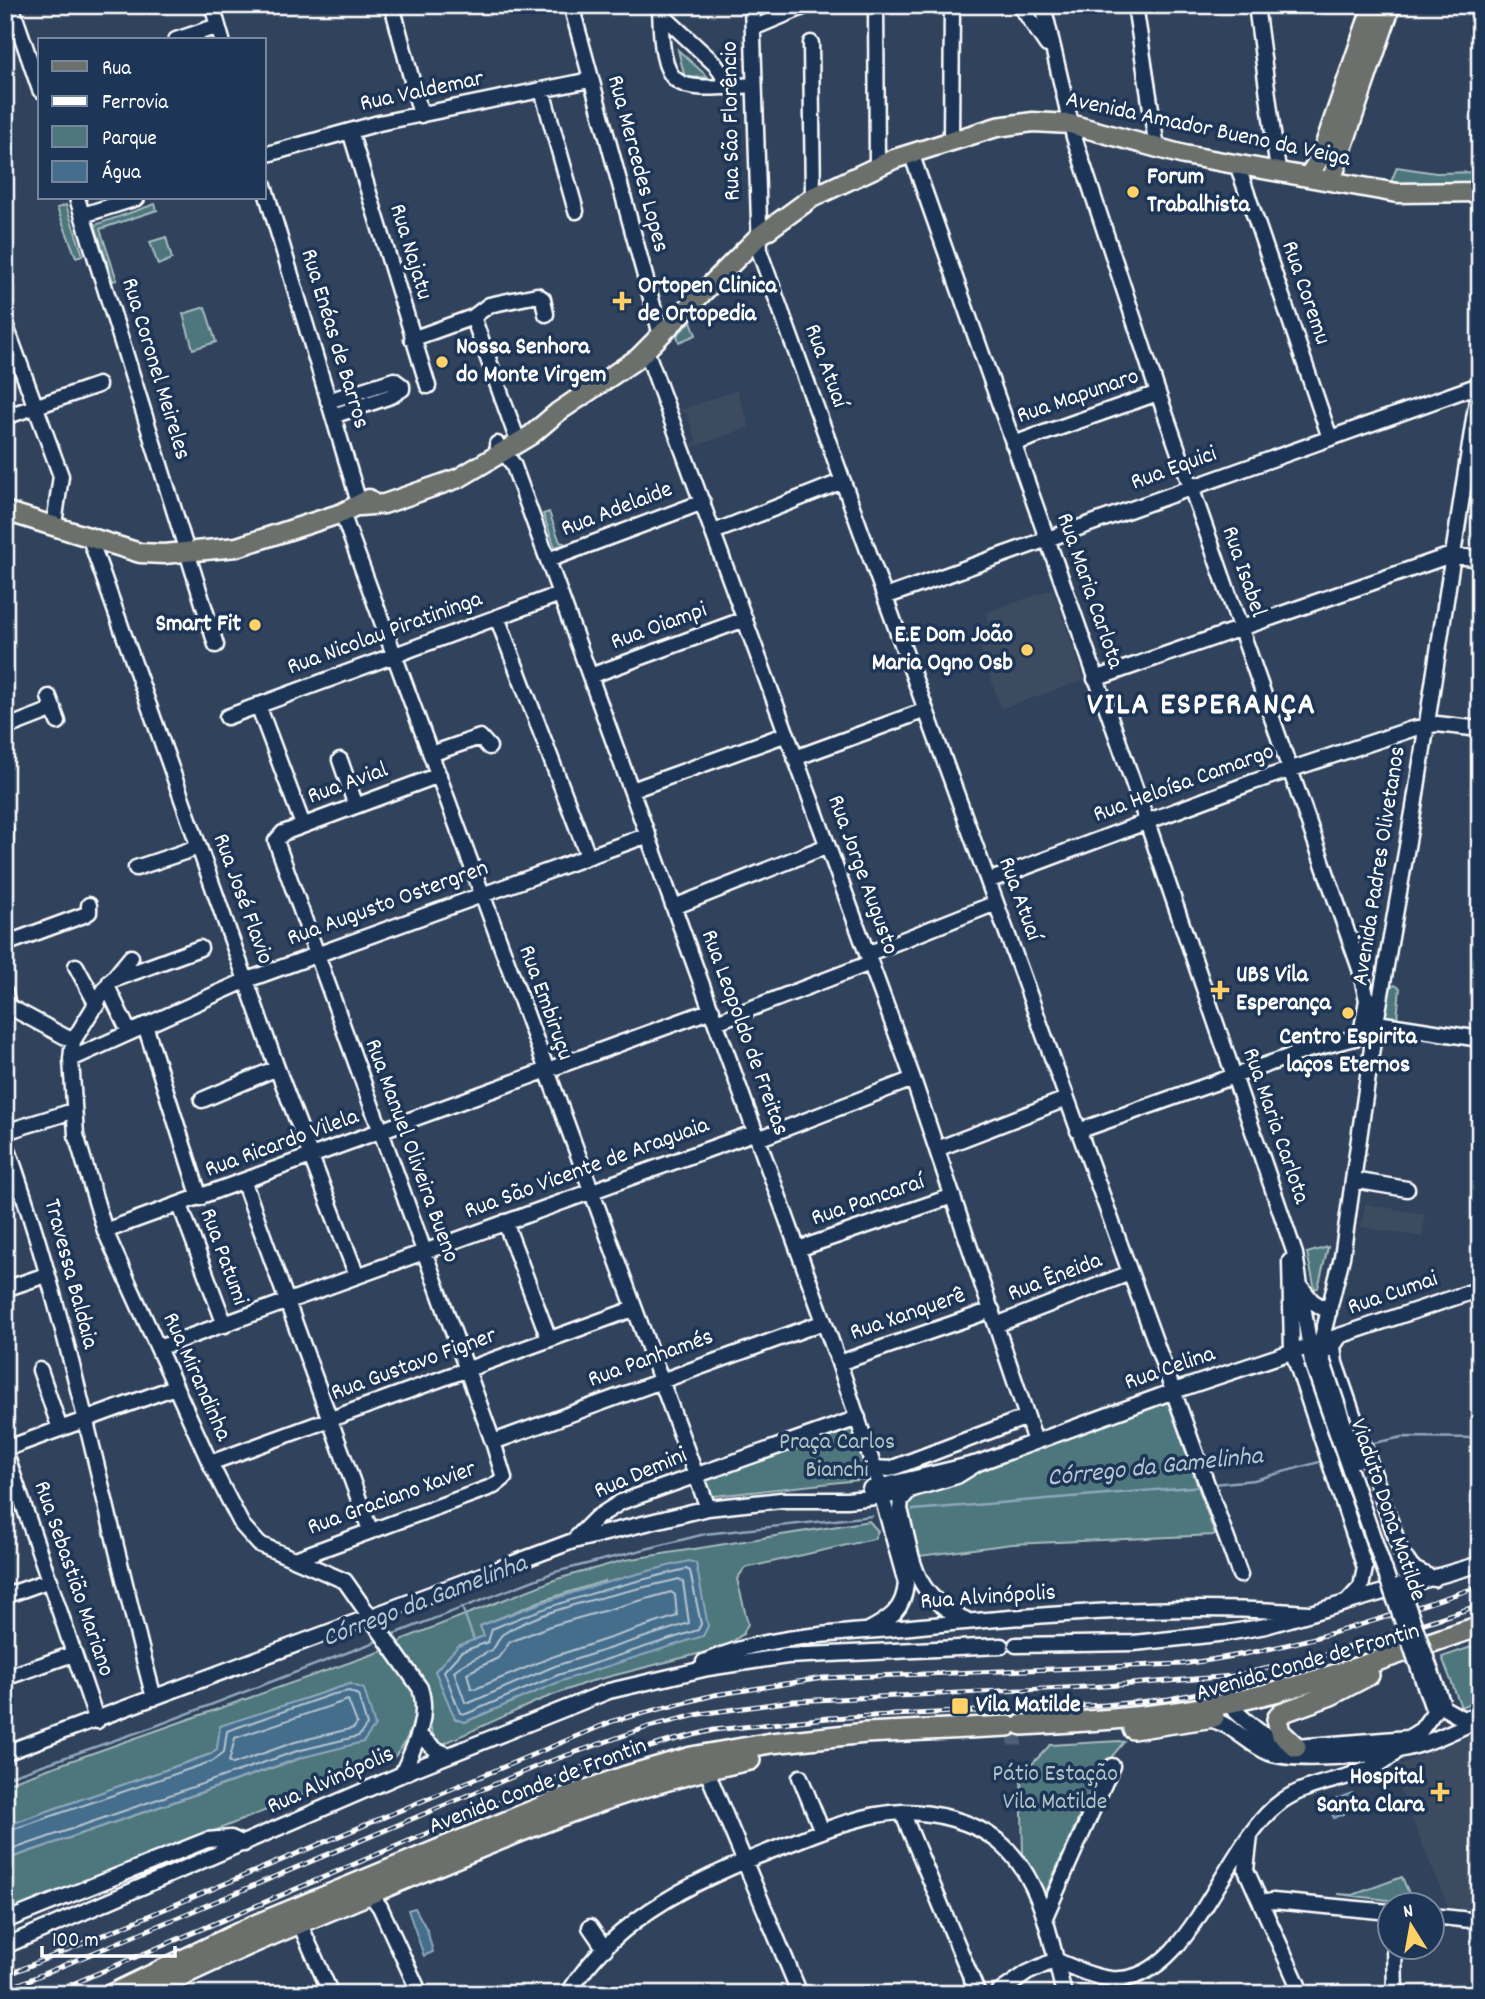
<svg xmlns="http://www.w3.org/2000/svg" width="1485" height="1999" viewBox="0 0 1485 1999" font-family="Dekko,sans-serif">
  <style>
    .built { fill: #3e4b60 }
    .green { fill: #4d777c; stroke: #a6bbbe; stroke-width: 2; fill-rule: evenodd }
    .water { fill: #456e8d; stroke: #8fa8bb; stroke-width: 2 }
    .lines { fill: none; stroke-linecap: round; stroke-linejoin: round }
    .shore { stroke: #b5c5d1; stroke-width: 2 }
    .stream { stroke: #8fa8bb; stroke-width: 2.5 }
    .highway-tunnel { stroke: #4f5e74; stroke-width: 19; stroke-dasharray: 19 10; stroke-linecap: butt }
    .minor-casing { stroke: #fff; stroke-width: 19 }
    .major-casing { stroke: #fff; stroke-width: 23 }
    .highway-casing { stroke: #fff; stroke-width: 24 }
    .minor { stroke: #1d3557; stroke-width: 14 }
    .major { stroke: #6c706d; stroke-width: 18 }
    .highway { stroke: #6c706d; stroke-width: 19 }
    .rail-casing { stroke: #fff; stroke-width: 5 }
    .rail { stroke: #1d3557; stroke-width: 2.5; stroke-dasharray: 8; stroke-linecap: butt }
    .minor-bridge-casing { stroke: #fff; stroke-width: 19; stroke-linecap: butt }
    .minor-bridge { stroke: #1d3557; stroke-width: 14 }
    .poi-dot { fill: #ffd166; stroke: #1d3557; stroke-width: 2.5 }
    .labels { text-anchor: middle; dominant-baseline: central; stroke-width: 7; stroke-linejoin: round; paint-order: stroke }
    .street-label { font-size: 24px; fill: #fff; stroke: #1d3557 }
    .poi-label { font-size: 24px; font-weight: bold; fill: #fff; stroke: #1d3557; text-anchor: start }
    .park-label { font-size: 24px; fill: #afc2c4; stroke: #1d3557 }
    .water-label { font-size: 26px; font-style: italic; fill: #b5c5d1; stroke: #1d3557 }
    .district-label { font-size: 32px; font-weight: bold; letter-spacing: 2px; fill: #fff; stroke: #1d3557 }
  </style>
  <rect width="100%" height="100%" fill="#30425c"/>
  <filter id="ink" filterUnits="userSpaceOnUse"><feTurbulence type="fractalNoise" baseFrequency=".0143" numOctaves="2"/><feDisplacementMap in="SourceGraphic" scale="14" xChannelSelector="R" yChannelSelector="G"/><feConvolveMatrix kernelMatrix="1 2 1 2 8 2 1 2 1" color-interpolation-filters="sRGB"/></filter>
  <g filter="url(#ink)">
    <path class="built" d="M737,390L750,427L693,447L692,443L697,442L686,412L681,414L680,410Z
      M1053,589L1084,680L1001,709L980,647L995,641L985,613Z
      M1365,1204L1425,1214L1422,1237L1361,1227Z
      M1480,1732V1903L1473,1910L1448,1907L1391,1768Z"/>
    <path class="green" d="M678,50L708,77L685,78Z
      M1397,167L1436,173L1480,172V185L1434,187L1391,182Z
      M155,204L157,210L100,229L117,280L113,281L95,225Z
      M66,205L83,255L76,257L57,208Z
      M166,237L172,259L158,265L150,242Z
      M205,307L216,342L193,349L183,314Z
      M691,321L696,335L679,342L677,335Z
      M549,512L560,542L566,544L555,547L543,514Z
      M1395,985L1400,988L1397,1019L1384,1017L1390,987Z
      M1328,1247L1318,1288L1315,1289L1307,1253Z
      M1168,1401L1215,1535L1012,1544L920,1556L908,1523L906,1498L1049,1442Z
      M855,1425L869,1479L714,1496L708,1493L704,1480L707,1475Z
      M869,1521L878,1531L874,1539L745,1568L737,1579L748,1624L743,1634L725,1647L588,1682L540,1700L443,1744C423,1736 433,1706 426,1688C420,1672 407,1659 397,1646L403,1639L557,1579L625,1560ZM604,1581L561,1681L465,1722L458,1646L485,1636L480,1626L541,1601Z
      M1480,1644V1699L1461,1707L1442,1657Z
      M385,1650C394,1662 408,1676 414,1691C422,1712 406,1747 390,1761L5,1914V1860L310,1755L350,1684L221,1726L217,1749L211,1754L5,1826V1784Z
      M1119,1741L1124,1742L1099,1772L1042,1901L1031,1867L1023,1854L1021,1776L1050,1745Z
      M1402,1877L1413,1903L1338,1894L1353,1895Z"/>
    <path class="water" d="M689,1561L696,1563L708,1626L703,1636L561,1681L465,1722L455,1719L435,1671L458,1646L484,1636L480,1626C549,1598 617,1578 689,1561Z
      M350,1684L364,1689L375,1726L363,1742L300,1758L5,1860V1826L211,1754L217,1749L220,1726Z
      M1352,1793L1354,1799L1342,1804L1345,1813L1334,1818L1330,1810L1324,1812L1321,1805Z
      M415,1908L427,1930L433,1952L424,1956L408,1910Z"/>
    <g class="lines">
      <path class="shore" d="M686,1569L690,1571L701,1624L698,1630L558,1675L466,1714L460,1713L444,1671L461,1652L488,1642L492,1629C555,1602 619,1585 686,1569Z
        M679,1579L683,1582L689,1623L555,1666L469,1703L465,1702L454,1671C466,1660 478,1659 491,1650C498,1646 497,1638 503,1634C545,1607 630,1591 679,1579Z
        M671,1592L675,1595L677,1616L552,1657L475,1689L471,1688L467,1673L498,1658L510,1642L550,1626Z
        M348,1700L357,1723L354,1728L295,1742L233,1764L229,1762L235,1738Z
        M5,1832L213,1761L224,1752L227,1731L330,1695L349,1691L358,1695L367,1725L359,1736L297,1751L5,1852"/>
      <path class="stream" d="M1369,1444L1403,1437L1480,1438
        M1213,1484L1254,1480L1323,1461
        M913,1510L1203,1486
        M462,1607L474,1640
        M389,1636L555,1572L705,1534L872,1516
        M5,1778L153,1727L380,1640"/>
      <path class="highway-tunnel" d="M1008,1736H1022"/>
      <g class="minor-casing">
        <path id="minor" d="M11,5L40,90
          M212,5L222,40
          M392,5L421,115
          M571,5L661,335
          M660,5C662,94 672,91 753,85
          M752,5L760,253L1240,1575
          M876,5L877,165
          M1020,5L1047,45
          M1043,5L1074,137L1158,393L1360,969L1367,1000L1361,1034
          M1135,5L1157,148
          M1256,5L1278,171
          M660,13L716,65L730,87
          M753,28L808,5
          M176,40L218,26
          M811,43L813,197
          M542,90L576,211
          M350,131L428,386
          M951,140L952,5
          M911,153L1147,822L1295,1254L1312,1362
          M264,155L379,123L590,80
          M1237,164L1330,438
          M264,185L360,506
          M77,198L216,645
          M83,215L137,198
          M473,317L515,433
          M7,329L61,476L54,524
          M412,339L473,317L489,305L537,295L543,299L546,314
          M646,350L913,1079L1027,1417
          M328,401L394,380L402,386V389L391,396L333,416
          M5,417L98,385
          M497,444L513,464L839,1363L874,1468L906,1583C904,1610 890,1619 867,1631
          M1013,444L1158,393
          M342,513L708,1508
          M714,532L843,481
          M89,536L277,1068L357,1276
          M548,560L703,502
          M885,597L1479,385
          M497,617L588,856
          M590,676L745,619
          M1095,679L1451,555L1480,559
          M49,697L58,722
          M258,705L303,825
          M227,717L560,594
          M5,728L54,709
          M431,754L480,737L489,747
          M795,758L926,710
          M340,760L356,806
          M632,790L787,734
          M5,831V931
          M136,868L199,847
          M988,881L1253,782L1412,729L1437,724L1480,729
          M674,907L827,846
          M5,944L84,915L89,912V905
          M867,954L996,903
          M76,966L97,1005
          M110,981L200,948
          M107,986L129,1032
          M5,993L8,1006L73,1041L71,1059L76,1135L105,1231L210,1463L242,1525L259,1544L345,1581L420,1688C430,1718 414,1747 402,1774
          M716,1022L870,963
          M1377,1023L1480,1039
          M145,1025L200,1198
          M73,1041L107,986L131,957
          M71,1059L247,980L648,835
          M202,1100L277,1068
          M1078,1131L1308,1050L1370,1034
          M5,1132L73,1111
          M758,1139L913,1079
          M5,1141C70,1322 104,1512 154,1698
          M937,1149L1066,1099
          M1353,1180L1407,1189
          M244,1183L370,1530
          M180,1205L225,1325
          M505,1222L549,1339
          M105,1231L712,1010
          M798,1249L953,1196
          M1290,1261L1292,1350L1365,1568L1361,1587L1348,1601
          M1302,1288L1312,1301L1329,1312
          M5,1289L46,1275
          M996,1325L1130,1273
          M1340,1336L1333,1346L1335,1363L1401,1552L1412,1568L1434,1579
          M158,1348L756,1132
          M1322,1359L1321,1342L1342,1257L1374,1034L1414,807L1480,380
          M839,1363L992,1310
          M40,1370L60,1429
          M493,1442L824,1322
          M5,1449L175,1387
          M5,1451L97,1721
          M210,1463L633,1309
          M874,1468L890,1469L1027,1417L1035,1442
          M870,1489L978,1463L1174,1391L1480,1289
          M909,1491L901,1500L900,1509C914,1563 912,1597 969,1621
          M574,1540L596,1518L621,1502L858,1418
          M295,1559L494,1486L504,1478L493,1442L276,841L283,833L439,775
          M5,1596L50,1580
          M1016,1645L1134,1643L1227,1633L1266,1626L1480,1564
          M704,1662C765,1635 835,1634 901,1628C1035,1615 1174,1602 1308,1613
          M5,1678L73,1654
          M1227,1703C1249,1724 1266,1742 1296,1747L1408,1738L1421,1730L1434,1712
          M1444,1708L1463,1719L1475,1715
          M1208,1719C1232,1723 1247,1744 1269,1753C1297,1763 1386,1755 1415,1746C1437,1740 1459,1728 1480,1719
          M419,1735L435,1749L448,1755
          M5,1753L573,1541L708,1508L781,1500H847L893,1495L957,1476L978,1463
          M706,1769L800,1994
          M800,1777L822,1831
          M902,1812L978,1994
          M1250,1836L1246,1870L1302,1994
          M365,1887L380,1907L420,1994
          M1261,1903L1273,1901L1390,1912
          M1432,1916L1480,1921
          M1045,1917L1112,1766
          M5,1921L207,1840L231,1838L244,1844
          M299,1922L331,1994
          M590,1927L605,1949
          M5,1946L414,1769L609,1691L708,1668L787,1656L1001,1646
          M1394,1946L1395,1994
          M1055,1960C1073,1967 1091,1977 1111,1979C1190,1986 1224,1841 1282,1801C1317,1776 1366,1782 1398,1750
          M568,1994C617,1913 707,1875 791,1843C826,1829 866,1813 903,1812C935,1812 973,1821 998,1841C1042,1876 1051,1942 1064,1994
          M997,1994L1027,1973L1055,1960"/>
      </g>
      <g class="major-casing">
        <path id="major" d="M1308,177L1321,156L1373,5
          M1331,181L1391,5
          M360,506L384,504L459,478L531,435L558,412L638,358L758,237L813,197L894,159L997,127L1033,122L1070,124L1184,155L1397,193L1480,192
          M5,511L140,553L164,554L237,547L342,513L369,499"/>
      </g>
      <g class="highway-casing">
        <path id="highway" d="M1022,1725C1098,1721 1176,1716 1250,1698C1328,1680 1404,1651 1480,1626
          M1133,1729L1214,1717
          M1296,1747L1280,1732L1277,1719L1281,1713L1331,1695L1369,1675
          M112,1994L255,1925L561,1799L626,1776L691,1757L771,1743L866,1733L1008,1726
          M145,1994C226,1952 310,1919 393,1884C510,1835 625,1785 750,1760"/>
      </g>
      <use href="#minor" class="minor"/>
      <use href="#major" class="major"/>
      <use href="#highway" class="highway"/>
      <g class="rail-casing">
        <path id="rail" d="M5,1976L613,1721L714,1695L823,1678L1182,1664C1287,1651 1380,1620 1480,1586
          M5,1990L545,1763L648,1727L700,1714L794,1701L1105,1686L1233,1676L1322,1656L1480,1605
          M49,1994L578,1769L670,1741L714,1730L828,1718L1105,1705L1169,1699L1254,1681"/>
      </g>
      <use href="#rail" class="rail"/>
      <g class="minor-bridge-casing">
        <path id="minor-bridge" d="M1322,1359L1356,1460
          M1312,1362L1432,1706
          M1400,1585L1442,1702"/>
      </g>
      <use href="#minor-bridge" class="minor-bridge"/>
    </g>
  </g>
  <g class="poi-dot">
    <circle cx="1133" cy="192" r="7"/>
    <path d="M618.5 290.5h7v7h7v7h-7v7h-7v-7h-7v-7h7z"/>
    <circle cx="442" cy="362" r="7"/>
    <circle cx="255" cy="625" r="7"/>
    <circle cx="1027" cy="650" r="7"/>
    <path d="M1216.5 979.5h7v7h7v7h-7v7h-7v-7h-7v-7h7z"/>
    <circle cx="1348" cy="1013" r="7"/>
    <rect x="951" y="1697" width="18" height="18" rx="3.5"/>
    <path d="M1436.5 1781.5h7v7h7v7h-7v7h-7v-7h-7v-7h7z"/>
  </g>
  <g class="labels">
    <g class="street-label">
      <text transform="translate(422 92) rotate(-12)">Rua Valdemar</text>
      <text transform="translate(732 121) rotate(-91)">Rua São Florêncio</text>
      <text transform="translate(1208 130) rotate(12)">Avenida Amador Bueno da Veiga</text>
      <text transform="translate(637 164) rotate(75)">Rua Mercedes Lopes</text>
      <text transform="translate(410 252) rotate(73)">Rua Najatu</text>
      <text transform="translate(1305 293) rotate(71)">Rua Coremu</text>
      <text transform="translate(334 339) rotate(73)">Rua Enéas de Barros</text>
      <text transform="translate(825 366) rotate(70)">Rua Atuaí</text>
      <text transform="translate(155 369) rotate(73)">Rua Coronel Meireles</text>
      <text transform="translate(1078 397) rotate(-19)">Rua Mapunaro</text>
      <text transform="translate(1174 469) rotate(-20)">Rua Equici</text>
      <text transform="translate(617 510) rotate(-21)">Rua Adelaide</text>
      <text transform="translate(1243 572) rotate(71)">Rua Isabel</text>
      <text transform="translate(1089 591) rotate(71)">Rua Maria Carlota</text>
      <text transform="translate(659 627) rotate(-20)">Rua Oiampi</text>
      <text transform="translate(385 634) rotate(-20)">Rua Nicolau Piratininga</text>
      <text transform="translate(348 784) rotate(-20)">Rua Avial</text>
      <text transform="translate(1184 784) rotate(-20)">Rua Heloísa Camargo</text>
      <text transform="translate(1380 866) rotate(-81)">Avenida Padres Olivetanos</text>
      <text transform="translate(862 875) rotate(70)">Rua Jorge Augusto</text>
      <text transform="translate(242 899) rotate(70)">Rua José Flavio</text>
      <text transform="translate(1019 899) rotate(70)">Rua Atuaí</text>
      <text transform="translate(388 904) rotate(-20)">Rua Augusto Ostergren</text>
      <text transform="translate(545 1003) rotate(70)">Rua Embiruçu</text>
      <text transform="translate(744 1033) rotate(70)">Rua Leopoldo de Freitas</text>
      <text transform="translate(1275 1126) rotate(71)">Rua Maria Carlota</text>
      <text transform="translate(282 1144) rotate(-20)">Rua Ricardo Vilela</text>
      <text transform="translate(411 1151) rotate(70)">Rua Manuel Oliveira Bueno</text>
      <text transform="translate(587 1169) rotate(-20)">Rua São Vicente de Araguaia</text>
      <text transform="translate(868 1201) rotate(-19)">Rua Pancaraí</text>
      <text transform="translate(223 1257) rotate(70)">Rua Patumi</text>
      <text transform="translate(70 1274) rotate(75)">Travessa Baldaia</text>
      <text transform="translate(1055 1278) rotate(-21)">Rua Êneida</text>
      <text transform="translate(1393 1294) rotate(-19)">Rua Cumai</text>
      <text transform="translate(908 1315) rotate(-19)">Rua Xanquerê</text>
      <text transform="translate(651 1359) rotate(-20)">Rua Panhamés</text>
      <text transform="translate(414 1365) rotate(-20)">Rua Gustavo Figner</text>
      <text transform="translate(1170 1369) rotate(-19)">Rua Celina</text>
      <text transform="translate(196 1377) rotate(66)">Rua Mirandinha</text>
      <text transform="translate(641 1474) rotate(-23)">Rua Demini</text>
      <text transform="translate(392 1499) rotate(-20)">Rua Graciano Xavier</text>
      <text transform="translate(1387 1510) rotate(71)">Viaduto Dona Matilde</text>
      <text transform="translate(73 1579) rotate(71)">Rua Sebastião Mariano</text>
      <text transform="translate(988 1598) rotate(-4)">Rua Alvinópolis</text>
      <text transform="translate(1308 1663) rotate(-16)">Avenida Conde de Frontin</text>
      <text transform="translate(331 1781) rotate(-24)">Rua Alvinópolis</text>
      <text transform="translate(538 1787) rotate(-21)">Avenida Conde de Frontin</text>
    </g>
    <g class="poi-label">
      <text x="1147" y="178">Forum<tspan x="1147" dy="28">Trabalhista</tspan></text>
      <text x="638" y="287">Ortopen Clinica<tspan x="638" dy="28">de Ortopedia</tspan></text>
      <text x="456" y="348">Nossa Senhora<tspan x="456" dy="28">do Monte Virgem</tspan></text>
      <text x="241" y="625" text-anchor="end">Smart Fit</text>
      <text x="1013" y="636" text-anchor="end">E.E Dom João<tspan x="1013" dy="28">Maria Ogno Osb</tspan></text>
      <text x="1236" y="976">UBS Vila<tspan x="1236" dy="28">Esperança</tspan></text>
      <text x="1348" y="1038" text-anchor="middle">Centro Espirita<tspan x="1348" dy="28">laços Eternos</tspan></text>
      <text x="976" y="1706">Vila Matilde</text>
      <text x="1424" y="1778" text-anchor="end">Hospital<tspan x="1424" dy="28">Santa Clara</tspan></text>
    </g>
    <g class="park-label">
      <text x="837" y="1443">Praça Carlos<tspan x="837" dy="28">Bianchi</tspan></text>
      <text x="1055" y="1775">Pátio Estação<tspan x="1055" dy="28">Vila Matilde</tspan></text>
    </g>
    <g class="water-label">
      <text transform="translate(1155 1468) rotate(-6)">Córrego da Gamelinha</text>
      <text transform="translate(425 1602) rotate(-21)">Córrego da Gamelinha</text>
    </g>
    <g class="district-label">
      <text x="1202" y="707">VILA ESPERANÇA</text>
    </g>
  </g>
  <rect width="1485" height="1999" fill="none" stroke="#1d3557" stroke-width="28"/>
  <rect x="14" y="14" width="1457" height="1971" fill="none" stroke="#fff" stroke-width="2.5" filter="url(#ink)"/>
  <rect x="38" y="38" width="228" height="161" fill="#1d3557" stroke="#77869a" stroke-width="2"/>
  <rect x="52" y="61" width="35" height="10" fill="#6c706d" stroke="#77869a" stroke-width="2"/>
  <text x="102" y="74" font-size="21" fill="#ffffff">Rua</text>
  <rect x="52" y="96" width="35" height="10" fill="#ffffff" stroke="#77869a" stroke-width="2"/>
  <text x="102" y="108" font-size="21" fill="#ffffff">Ferrovia</text>
  <rect x="52" y="126" width="35" height="21" fill="#4d777c" stroke="#77869a" stroke-width="2"/>
  <text x="102" y="144" font-size="21" fill="#ffffff">Parque</text>
  <rect x="52" y="161" width="35" height="21" fill="#456e8d" stroke="#77869a" stroke-width="2"/>
  <text x="102" y="178" font-size="21" fill="#ffffff">Água</text>
  <g transform="translate(1411 1926) rotate(349)"><circle r="33" fill="#1d3557" stroke="#77869a" stroke-width="2"/>
  <path d="M0-5L12 26L0 18L-12 26Z" fill="#ffd166"/>
  <text y="-10" font-size="19" font-weight="bold" text-anchor="middle" fill="#ffffff">N</text>
  </g>
  <path d="M42 1946v10h133v-10" fill="none" stroke="#ffffff" stroke-width="3.5"/>
  <text x="52" y="1946" font-size="21" fill="#ffffff" stroke="#1d3557" stroke-width="5" paint-order="stroke">100 m</text>
</svg>
